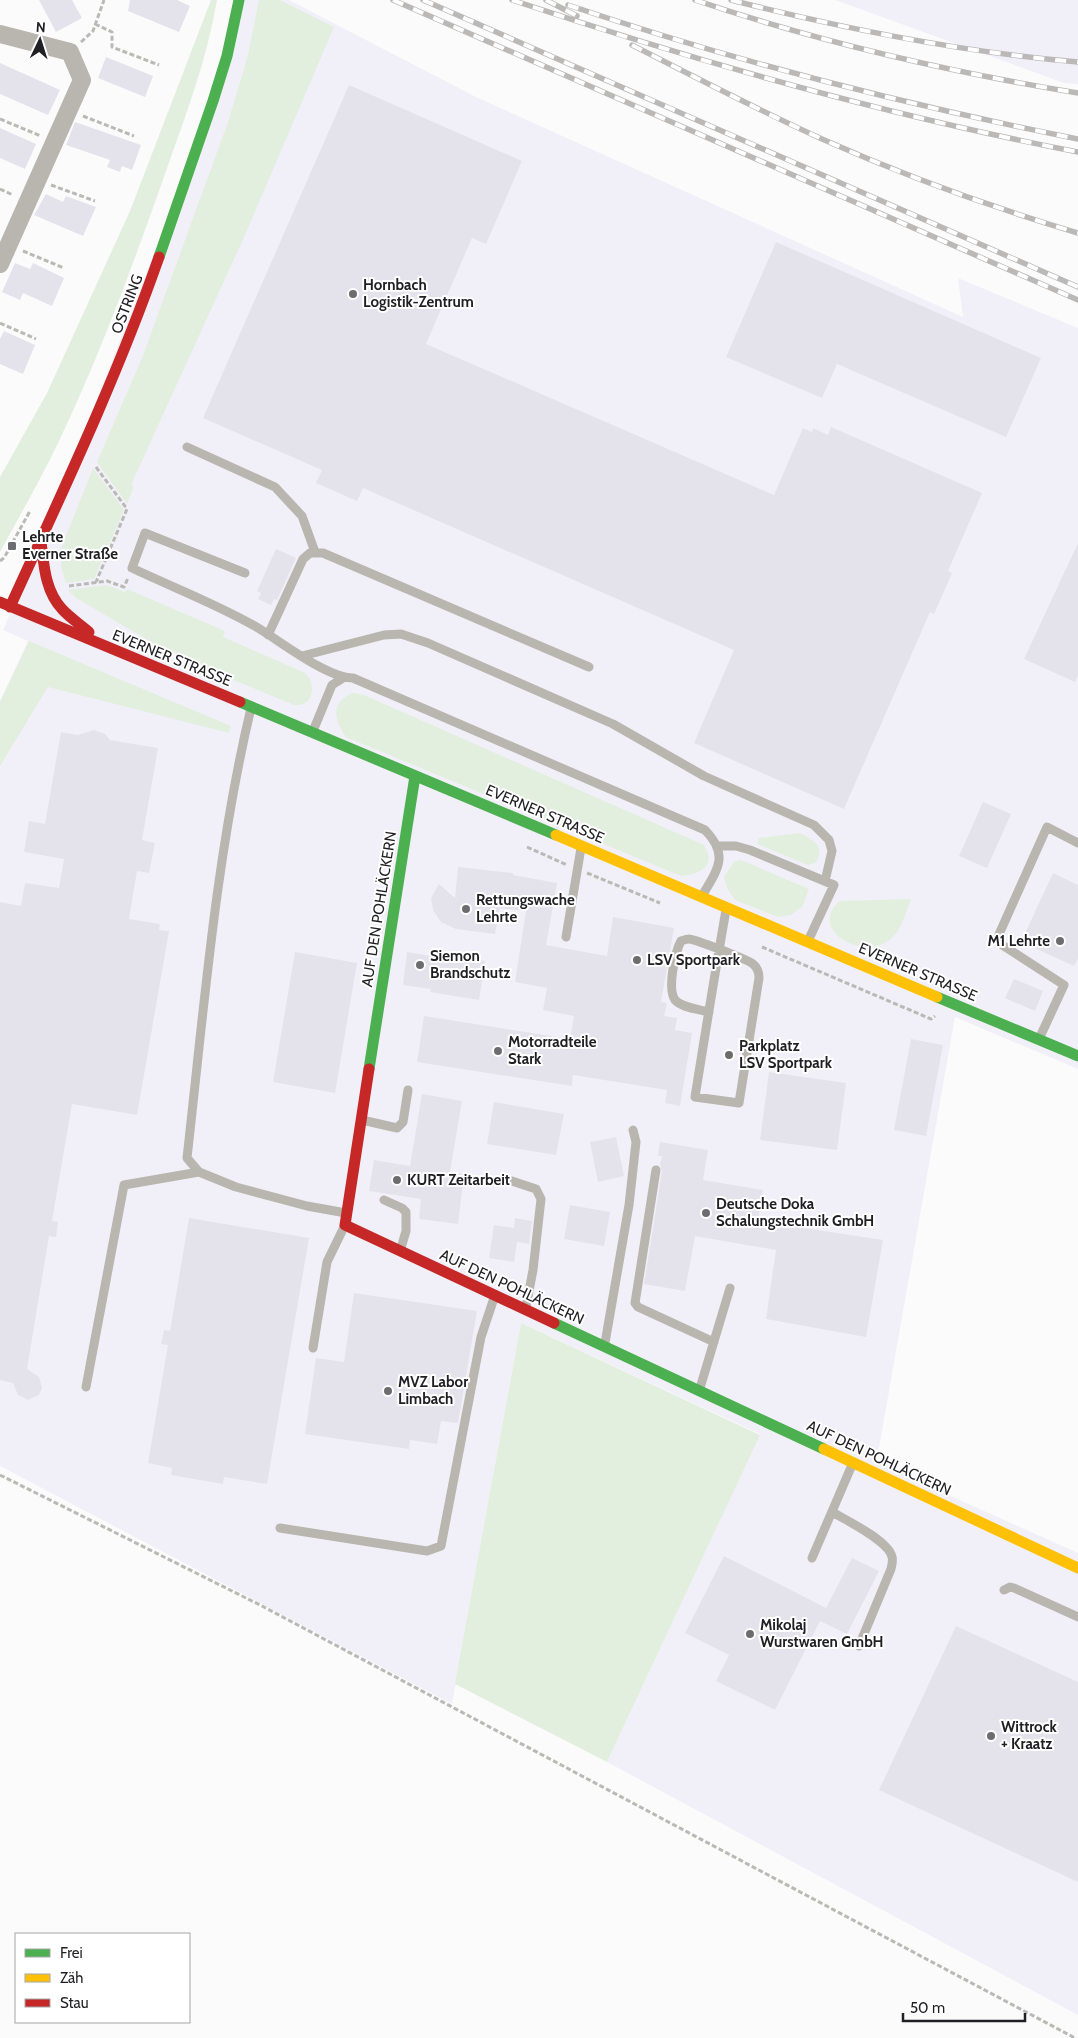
<svg xmlns="http://www.w3.org/2000/svg" width="1078" height="2038" viewBox="0 0 1078 2038" font-family="Cabin,sans-serif">
  <style>
    .industrial { fill: #f1f0f8 }
    .green { fill: #e2efde }
    .building { fill: #e4e3ec }
    .lines { fill: none; stroke-linecap: round; stroke-linejoin: round }
    .path { stroke: #bab9b6; stroke-width: 3; stroke-dasharray: 5 2.5; stroke-linecap: butt }
    .lane { stroke: #b9b6b0; stroke-width: 9 }
    .street { stroke: #b9b6b0; stroke-width: 18 }
    .fast { stroke: #4caf50; stroke-width: 11 }
    .slow { stroke: #ffc107; stroke-width: 11 }
    .jam { stroke: #c62828; stroke-width: 11 }
    .rail-casing { stroke: #bab9b8; stroke-width: 5.5 }
    .rail { stroke: #fff; stroke-width: 4; stroke-dasharray: 11; stroke-linecap: butt }
    .poi-dot { fill: #6d6c6f; stroke: #fff; stroke-width: 2 }
    .labels { text-anchor: middle; dominant-baseline: central; stroke-width: 4; stroke-linejoin: round; paint-order: stroke }
    .poi-label { font-size: 15px; font-weight: bold; fill: #201f23; stroke: #fff; text-anchor: start }
    .street-label { font-size: 15px; fill: #201f23; stroke: #fff }
  </style>
  <rect width="100%" height="100%" fill="#fbfbfc"/>
  <path class="industrial" d="M237,0H289L476,97L963,317L958,278L1078,328V1069L955,1017L877,1459L935,1489L1078,1553V2015L607,1762L760,1434L521,1323L452,1704L0,1466V701L28,641L3,630L41,542L213,103Z
    M835,0H1078V84L1064,83Z"/>
  <path class="green" d="M211,0H217C207,60 185,117 165,174C133,265 100,355 59,441C41,479 20,515 0,552V477L47,393L130,211Z
    M259,0H280L334,27L245,235L131,485L134,486L127,504L97,462L142,358L228,122L248,55Z
    M93,468L124,510L94,579L66,583L61,567L62,546Z
    M106,585L125,592L127,589L225,631L223,637L305,673C317,684 314,707 294,705L187,661L178,653L158,646L76,598L68,590Z
    M29,641L231,726L229,733L48,687L0,766V702Z
    M353,693L364,695L704,845C717,866 700,874 681,876L346,737C334,720 330,702 353,693Z
    M800,833C814,840 826,847 815,863L808,865L757,844L759,838Z
    M741,860L809,889L802,907L791,915L778,917L735,900L728,890L724,877L734,862Z
    M911,899C906,911 902,929 892,938C863,964 806,928 840,901Z
    M521,1323L760,1435L607,1762L455,1684Z"/>
  <path class="building" d="M39,0H72L82,18L56,32Z
    M130,0H177L190,6L179,32L128,11Z
    M106,57L153,76L145,97L98,78Z
    M0,63L60,90L48,115L0,94Z
    M349,85L522,161L486,244L472,238L426,344L774,495L803,428L812,432L813,428L828,435L831,427L982,493L948,571L952,573L934,614L930,612L844,809L694,743L734,650L363,488L357,501L316,483L322,470L203,418Z
    M75,122L141,145L132,170L122,166L120,172L107,167L110,160L66,145Z
    M0,128L36,144L25,169L0,158Z
    M46,194L63,202L66,196L96,207L83,236L34,215Z
    M776,242L1041,358L1006,437L837,364L822,398L726,357Z
    M15,263L30,269L33,263L64,278L52,306L23,293L20,300L2,292Z
    M4,331L35,345L23,374L0,364V339Z
    M1078,543V675L1075,682L1024,659Z
    M276,549L296,558L277,600L274,599L271,605L258,599L261,593L257,591Z
    M94,730L105,734L110,740L158,748L142,840L155,843L149,873L137,871L129,919L160,924L159,930L169,931L137,1115L72,1104L52,1221L58,1222L56,1237L49,1236L27,1369L39,1377L42,1388L39,1395L28,1400L18,1395L13,1383L0,1380V902L21,906L25,883L59,888L64,859L24,852L29,821L45,824L61,732L78,735Z
    M983,802L1011,814L987,868L959,856Z
    M458,867L513,873V875L557,883L546,945L607,956L613,917L674,928L661,1002L667,1003L664,1016L677,1018L675,1030L692,1033L680,1106L665,1103L667,1090L573,1075L572,1086L417,1062L424,1016L570,1039L574,1016L543,1010L547,988L515,982L526,911L500,908L495,934L456,929L441,922L433,910L431,898L439,884L455,898Z
    M1053,873L1078,885V959L1074,966L1021,942Z
    M437,951L485,961L479,1000L430,992L431,989L403,985L407,952L436,957Z
    M295,952L357,963L335,1093L273,1082Z
    M1014,979L1043,991L1035,1011L1005,998Z
    M911,1039L943,1045L926,1136L894,1130Z
    M769,1072L846,1083L837,1150L760,1140Z
    M422,1094L462,1101L450,1172L464,1174L458,1224L419,1219L421,1199L369,1191L374,1160L410,1166Z
    M494,1102L564,1114L556,1155L487,1144Z
    M616,1137L624,1176L598,1182L590,1142Z
    M660,1142L708,1150L703,1180L763,1190L758,1221L883,1240L866,1337L766,1319L776,1250L695,1236L685,1291L644,1284L662,1171L660,1165L662,1156H658Z
    M570,1205L610,1212L604,1246L564,1239Z
    M189,1218L309,1238L267,1484L224,1477L223,1484L171,1475L172,1468L148,1463L168,1345L161,1344L164,1330L170,1331Z
    M515,1218L532,1221L529,1244L517,1242L514,1262L489,1258L494,1225L514,1228Z
    M354,1293L477,1311L458,1423L441,1421L437,1444L410,1440L409,1449L305,1434L316,1358L344,1362Z
    M724,1556L826,1608L852,1558L879,1571L847,1634L820,1621L775,1710L716,1681L729,1655L685,1633Z
    M956,1626L1078,1682V1882L879,1790Z"/>
  <g class="lines">
    <path class="path" d="M95,24L112,32V47L159,65
      M81,42L93,31L104,0
      M83,116L134,136
      M0,119L41,136
      M51,185L95,201
      M0,189L13,195
      M23,251L64,268
      M0,323L36,339
      M96,467L127,509L96,582
      M0,561L4,558L30,511
      M69,586L107,581L124,587L128,578
      M527,847L567,865
      M587,873L660,903
      M762,947L931,1019L935,1016
      M0,1475L262,1606L1075,2038"/>
    <path class="lane" d="M187,447L275,487L302,516L315,552
      M245,573L145,533L132,568C172,587 214,603 253,625C278,639 326,678 353,678L705,830C730,856 717,870 702,896
      M268,635L303,559L310,553H323L589,667
      M302,656L384,635L401,634L428,643L613,724L704,776L814,825L829,840L832,851L825,881
      M251,708C216,855 204,1008 187,1158L199,1172L236,1187L307,1206L346,1213
      M313,731L332,685L343,678
      M717,846H736L750,850L834,885L808,941
      M566,937L581,848
      M709,1012C699,1009 682,1008 675,1000C667,989 675,952 681,941C684,940 686,939 689,939C694,939 749,960 753,964C758,968 759,972 759,978L739,1103L695,1097C705,1035 715,972 726,910
      M1039,1039L1064,985L996,941L1047,827L1078,843
      M362,1120L397,1128L403,1122L408,1090
      M656,1170L635,1303L638,1307L714,1342
      M506,1179L536,1189L541,1199L533,1270L526,1307
      M384,1200L402,1208L406,1212V1231L401,1248
      M605,1343L629,1205L636,1142L633,1130
      M313,1348L327,1262L344,1227
      M86,1387L124,1185L199,1172
      M700,1388L730,1288
      M832,1512C846,1520 889,1541 892,1557C893,1560 892,1565 891,1569L859,1646
      M280,1528L427,1551L441,1546L481,1337L494,1298
      M812,1558L852,1465
      M1004,1590L1010,1587L1014,1588L1078,1617"/>
    <path class="street" d="M0,34L70,52L82,80L0,264"/>
    <path class="fast" d="M159,257L213,101L227,56L239,0
      M240,702L556,835
      M937,997L1078,1056
      M369,1069L415,776
      M554,1323L824,1449"/>
    <path class="slow" d="M556,835L937,997
      M824,1449L1078,1568"/>
    <path class="jam" d="M41,542C44,565 45,591 62,609C70,618 80,624 89,632
      M0,602L240,702
      M10,607C63,491 117,377 159,257
      M369,1069L345,1225L554,1323"/>
    <g class="rail-casing">
      <path id="rail" d="M393,0L1078,300
        M423,0L1078,287
        M512,0C698,62 886,115 1078,152
        M546,0L577,16
        M695,0C819,42 949,72 1078,93
        M731,0C845,29 961,52 1078,62
        M568,5C734,61 906,105 1078,139
        M632,45C695,77 758,110 822,139C905,176 991,207 1078,233"/>
    </g>
    <use href="#rail" class="rail"/>
  </g>
  <g class="poi-dot">
    <circle cx="353" cy="294" r="5"/>
    <rect x="7" y="541" width="10" height="10" rx="2.5"/>
    <circle cx="466" cy="909" r="5"/>
    <circle cx="1060" cy="941" r="5"/>
    <circle cx="637" cy="960" r="5"/>
    <circle cx="420" cy="965" r="5"/>
    <circle cx="498" cy="1051" r="5"/>
    <circle cx="729" cy="1055" r="5"/>
    <circle cx="397" cy="1180" r="5"/>
    <circle cx="706" cy="1213" r="5"/>
    <circle cx="388" cy="1391" r="5"/>
    <circle cx="750" cy="1634" r="5"/>
    <circle cx="991" cy="1736" r="5"/>
  </g>
  <g class="labels">
    <g class="poi-label">
      <text x="363" y="285">Hornbach<tspan x="363" dy="17">Logistik-Zentrum</tspan></text>
      <text x="22" y="537">Lehrte<tspan x="22" dy="17">Everner Straße</tspan></text>
      <text x="476" y="900">Rettungswache<tspan x="476" dy="17">Lehrte</tspan></text>
      <text x="1050" y="941" text-anchor="end">M1 Lehrte</text>
      <text x="430" y="956">Siemon<tspan x="430" dy="17">Brandschutz</tspan></text>
      <text x="647" y="960">LSV Sportpark</text>
      <text x="508" y="1042">Motorradteile<tspan x="508" dy="17">Stark</tspan></text>
      <text x="739" y="1046">Parkplatz<tspan x="739" dy="17">LSV Sportpark</tspan></text>
      <text x="407" y="1180">KURT Zeitarbeit</text>
      <text x="716" y="1204">Deutsche Doka<tspan x="716" dy="17">Schalungstechnik GmbH</tspan></text>
      <text x="398" y="1382">MVZ Labor<tspan x="398" dy="17">Limbach</tspan></text>
      <text x="760" y="1625">Mikolaj<tspan x="760" dy="17">Wurstwaren GmbH</tspan></text>
      <text x="1001" y="1727">Wittrock<tspan x="1001" dy="17">+ Kraatz</tspan></text>
    </g>
    <g class="street-label">
      <text transform="translate(127 304) rotate(-69)">OSTRING</text>
      <text transform="translate(172 658) rotate(22)">EVERNER STRASSE</text>
      <text transform="translate(545 814) rotate(23)">EVERNER STRASSE</text>
      <text transform="translate(379 909) rotate(-81)">AUF DEN POHLÄCKERN</text>
      <text transform="translate(918 972) rotate(23)">EVERNER STRASSE</text>
      <text transform="translate(512 1287) rotate(25)">AUF DEN POHLÄCKERN</text>
      <text transform="translate(879 1458) rotate(25)">AUF DEN POHLÄCKERN</text>
    </g>
  </g>
  <rect x="15" y="1933" width="175" height="90" fill="#ffffff" stroke="#a6a5a7"/>
  <rect x="25" y="1949" width="25" height="8" fill="#4caf50" stroke="#a6a5a7"/>
  <text x="60" y="1958" font-size="15" fill="#201f23">Frei</text>
  <rect x="25" y="1974" width="25" height="8" fill="#ffc107" stroke="#a6a5a7"/>
  <text x="60" y="1983" font-size="15" fill="#201f23">Zäh</text>
  <rect x="25" y="1999" width="25" height="8" fill="#c62828" stroke="#a6a5a7"/>
  <text x="60" y="2008" font-size="15" fill="#201f23">Stau</text>
  <g transform="translate(40 40) rotate(4)" stroke="#ffffff" stroke-width="4" paint-order="stroke">
  <path d="M0-4L9 19L0 12L-9 19Z" fill="#201f23"/>
  <text y="-8" font-size="14" font-weight="bold" text-anchor="middle" fill="#201f23">N</text>
  </g>
  <path d="M903 2013v8h122v-8" fill="none" stroke="#201f23" stroke-width="2.5"/>
  <text x="910" y="2013" font-size="15" fill="#201f23" stroke="#ffffff" stroke-width="4" paint-order="stroke">50 m</text>
</svg>
